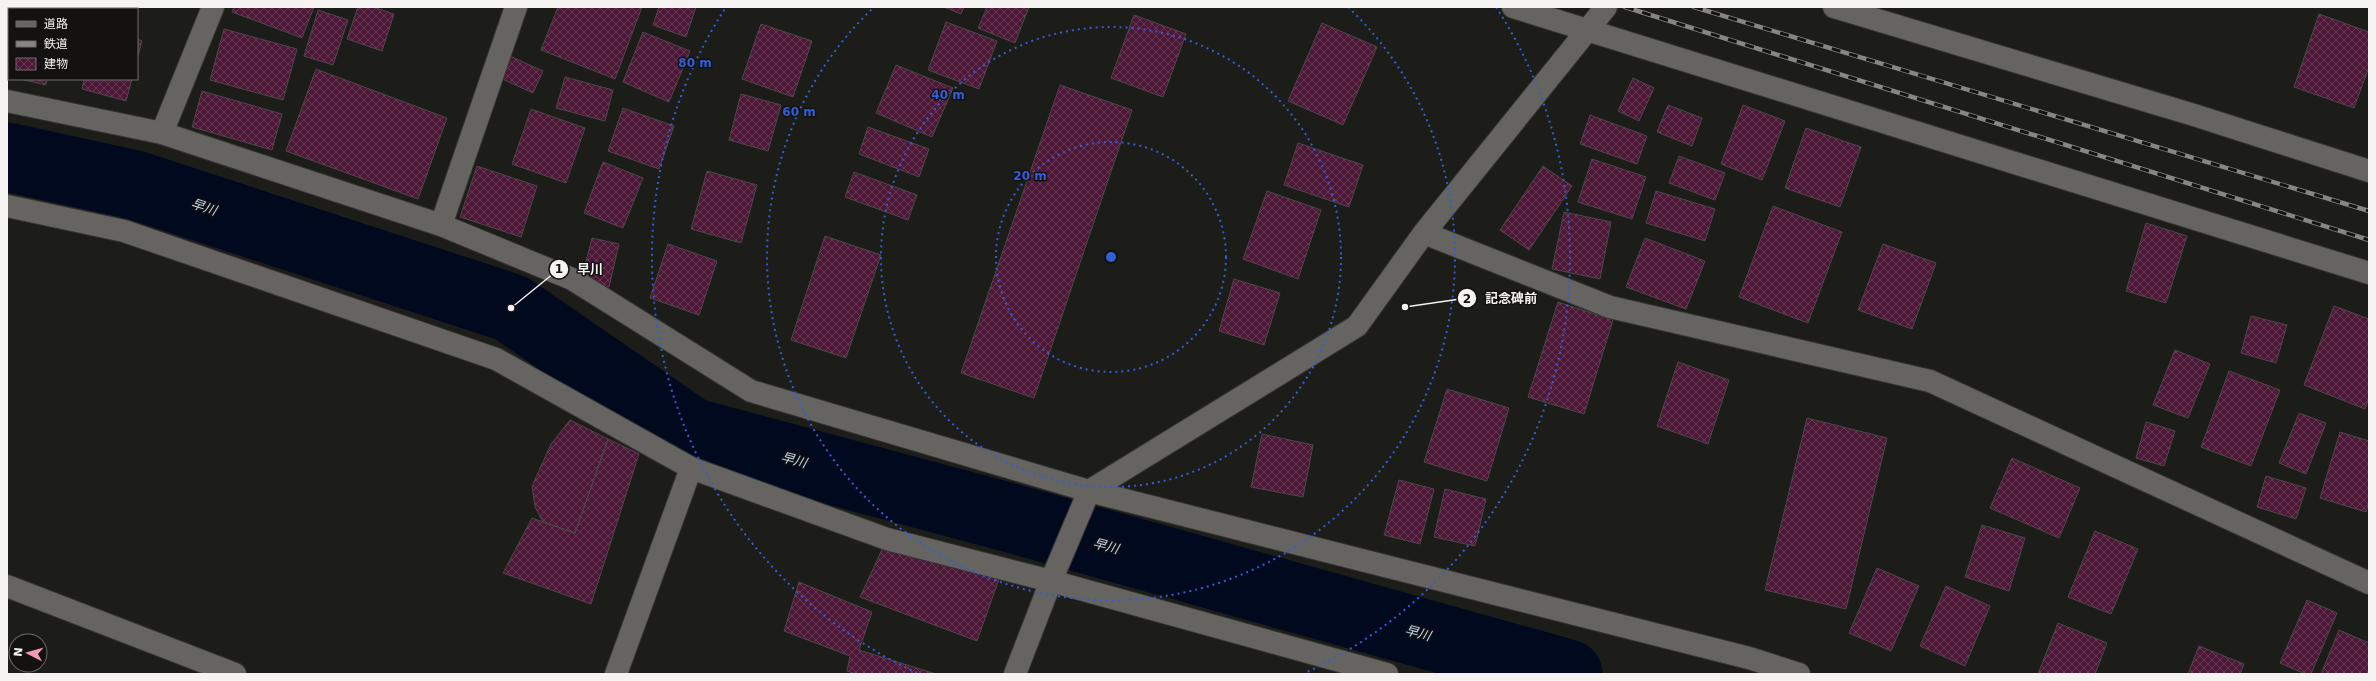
<svg xmlns="http://www.w3.org/2000/svg" width="2376" height="681" viewBox="0 0 2376 681" font-family="'DejaVu Sans','Noto Sans JP',sans-serif">
  <style>
    .lines { fill: none; stroke-linecap: round; stroke-linejoin: round }
    .river { stroke: #00091e; stroke-width: 69 }
    .building { fill: url(#building-cross-hatch); stroke: #4b4849 }
    .minor-casing { stroke: #363534; stroke-width: 24 }
    .tertiary-casing { stroke: #363534; stroke-width: 24 }
    .minor { stroke: #656461; stroke-width: 22 }
    .tertiary { stroke: #656461; stroke-width: 22 }
    .rail-casing { stroke: #878684; stroke-width: 4.5 }
    .rail { stroke: #131210; stroke-width: 3; stroke-dasharray: 9; stroke-linecap: butt }
    .ring { fill: none; stroke: #325eda; stroke-width: 2; stroke-dasharray: 2 4 }
    .labels { text-anchor: middle; dominant-baseline: central; stroke-width: 3; stroke-linejoin: round; paint-order: stroke }
    .water-label { font-size: 13px; font-style: italic; fill: #c1daf6; stroke: #131210 }
    .centre { fill: #325eda; stroke: #131210; stroke-width: 2 }
    .ring-label { font-size: 12px; text-anchor: middle; font-weight: bold; fill: #325eda; stroke: #131210; stroke-width: 3; stroke-linejoin: round; paint-order: stroke }
    .leader { fill: none; stroke: #f4f3f1; stroke-width: 1.5 }
    .callout-dot { fill: #f4f3f1; stroke: #131210; stroke-width: 1.5 }
    .mark-label { font-size: 12px; text-anchor: middle; font-weight: bold; fill: #111 }
    .callout-label { font-size: 13px; text-anchor: middle; font-weight: bold; fill: #f4f3f1; stroke: #131210; stroke-width: 3; stroke-linejoin: round; paint-order: stroke }
  </style>
  <defs>
    <pattern id="building-cross-hatch" width="8" height="8" patternUnits="userSpaceOnUse"><rect width="8" height="8" fill="#4d1837"/><path d="M0 0l8 8M0 8l8-8" fill="none" stroke="#673a54"/></pattern>
  </defs>
  <rect width="100%" height="100%" fill="#1c1c19"/>
  <g class="lines">
    <path class="river" d="M7,157L135,185L511,308L691,432L1018,520L1568,674"/>
  </g>
  <path class="building" d="M234,7H314L302,38L232,12Z
    M358,7H373L394,14L382,51L347,39Z
    M558,7H642L615,79L541,50Z
    M659,7H696L686,37L653,25Z
    M944,7H964L961,14Z
    M987,7H1029L1015,43L978,28Z
    M318,10L348,20L333,65L304,56Z
    M2319,14L2369,32V67L2354,108L2294,87Z
    M1134,15L1186,34L1163,97L1111,78Z
    M946,22L997,41L979,89L928,70Z
    M1322,23L1377,47L1343,125L1288,101Z
    M761,24L812,41L793,97L742,79Z
    M224,29L297,49L283,100L210,80Z
    M7,30L9,31V77L7,76Z
    M643,32L690,51L669,102L623,82Z
    M137,39L142,41L137,59Z
    M510,56L543,71L533,93L500,78Z
    M896,65L953,88L932,137L876,113Z
    M316,69L447,118L418,199L286,151Z
    M565,77L613,90L605,121L556,108Z
    M1633,78L1654,88L1639,121L1618,111Z
    M20,79H47L46,85Z
    M84,79H132L126,101L82,89Z
    M1060,85L1132,110L1034,398L961,373Z
    M202,91L282,114L272,150L192,127Z
    M741,94L781,105L768,151L729,140Z
    M1668,105L1702,118L1692,146L1657,132Z
    M1743,105L1785,121L1762,180L1721,164Z
    M623,108L674,126L659,169L608,151Z
    M531,109L585,128L566,183L512,164Z
    M1590,115L1647,136L1637,164L1580,144Z
    M868,127L929,149L919,177L859,154Z
    M1806,128L1861,147L1840,207L1785,188Z
    M1298,143L1363,165L1349,207L1284,185Z
    M1679,156L1725,173L1715,200L1669,183Z
    M1592,159L1646,177L1632,219L1578,202Z
    M603,162L643,178L623,228L584,213Z
    M477,166L537,186L521,237L460,217Z
    M1543,166L1572,186L1529,250L1500,230Z
    M707,171L757,185L741,243L691,229Z
    M854,172L917,195L908,220L845,197Z
    M1267,191L1321,210L1298,279L1243,259Z
    M1656,191L1715,209L1705,241L1646,223Z
    M1773,206L1842,232L1808,323L1739,297Z
    M1564,212L1611,222L1600,279L1552,269Z
    M2146,223L2187,236L2166,303L2126,291Z
    M825,236L881,255L846,358L791,340Z
    M592,238L619,244L609,287L581,281Z
    M1645,238L1705,261L1686,309L1626,287Z
    M668,244L717,261L699,315L650,298Z
    M1883,244L1936,263L1912,329L1858,310Z
    M1234,279L1280,293L1264,345L1219,331Z
    M1558,302L1613,320L1584,414L1528,397Z
    M2334,306L2369,319V398L2365,409L2304,385Z
    M2251,316L2287,325L2276,363L2241,353Z
    M2175,350L2210,364L2188,418L2153,405Z
    M1678,362L1729,380L1708,444L1657,426Z
    M2229,371L2280,390L2251,466L2201,447Z
    M1447,389L1509,408L1487,481L1424,462Z
    M2299,413L2326,423L2306,474L2279,463Z
    M1807,418L1887,438L1846,609L1765,590Z
    M570,420L608,439L575,533L543,522L535,507L532,486L551,444Z
    M2146,422L2175,431L2164,466L2136,458Z
    M2340,432L2369,441V502L2366,512L2320,498Z
    M1262,434L1313,445L1303,497L1251,487Z
    M608,439L639,454L591,604L503,573L532,518L575,533Z
    M2012,458L2080,488L2059,538L1990,508Z
    M2266,476L2306,488L2296,519L2257,507Z
    M1399,480L1434,489L1420,544L1384,535Z
    M1445,489L1486,499L1475,546L1434,537Z
    M1982,525L2025,538L2009,591L1965,577Z
    M2095,531L2138,549L2111,614L2068,597Z
    M887,539L999,579L977,641L860,597Z
    M1877,568L1919,586L1891,651L1849,633Z
    M799,582L872,612L859,650L936,674H856L847,671L850,656L784,631Z
    M1946,586L1990,606L1965,666L1920,646Z
    M2307,600L2337,613L2311,674H2305L2280,663Z
    M2058,623L2107,643L2095,674H2038Z
    M2339,630L2369,643V674H2321Z
    M2199,646L2244,664L2240,674H2188Z"/>
  <g class="lines">
    <g class="minor-casing">
      <path id="minor" d="M1513,7L2369,273
        M1834,7L2194,115L2369,171
        M7,101L162,133L441,225L572,279L751,391L1089,491L1749,658L1799,674
        M162,133L213,7
        M7,206L124,231L496,359L691,468L887,539L1051,581L1387,674
        M441,225L516,7
        M1424,233L1610,307L1930,381L2369,583
        M7,586L235,674
        M616,674L691,468"/>
    </g>
    <g class="tertiary-casing">
      <path id="tertiary" d="M1015,674L1051,581L1089,491L1357,326L1424,233L1606,7"/>
    </g>
    <use href="#minor" class="minor"/>
    <use href="#tertiary" class="tertiary"/>
    <g class="rail-casing">
      <path id="rail" d="M1625,7L2369,240
        M1694,7L2369,211"/>
    </g>
    <use href="#rail" class="rail"/>
  </g>
  <g class="ring">
    <circle cx="1111" cy="257" r="115"/>
    <circle cx="1111" cy="257" r="230"/>
    <path d="M1348 7A344 344 0 1 1 874 7"/>
    <path d="M917 673A459 459 0 0 1 726 7M1496 7A459 459 0 0 1 1305 673"/>
  </g>
  <g class="labels">
    <g class="water-label">
      <text transform="translate(204 207) rotate(18)">早川</text>
      <text transform="translate(794 460) rotate(15)">早川</text>
      <text transform="translate(1106 546) rotate(15)">早川</text>
      <text transform="translate(1418 633) rotate(15)">早川</text>
    </g>
  </g>
  <circle cx="1111" cy="257" r="6" class="centre"/>
  <g class="ring-label">
    <text x="695" y="67">80 m</text>
    <text x="948" y="99">40 m</text>
    <text x="799" y="116">60 m</text>
    <text x="1030" y="180">20 m</text>
  </g>
  <path class="leader" d="M511 308L559 269M1405 307L1467 298"/>
  <g class="callout-dot">
    <circle cx="511" cy="308" r="4"/>
    <circle cx="1405" cy="307" r="4"/>
    <circle cx="559" cy="269" r="10"/>
    <circle cx="1467" cy="298" r="10"/>
  </g>
  <g class="mark-label">
    <text x="559" y="273">1</text>
    <text x="1467" y="303">2</text>
  </g>
  <g class="callout-label">
    <text x="590" y="274">早川</text>
    <text x="1511" y="303">記念碑前</text>
  </g>
  <rect width="2376" height="681" fill="none" stroke="#f4f3f1" stroke-width="16"/>
  <rect x="8" y="8" width="130" height="72" fill="#131210" stroke="#6d6c6a"/>
  <rect x="16" y="21" width="20" height="6" fill="#656461" stroke="#6d6c6a"/>
  <text x="44" y="28" font-size="12" fill="#f4f3f1">道路</text>
  <rect x="16" y="41" width="20" height="6" fill="#878684" stroke="#6d6c6a"/>
  <text x="44" y="48" font-size="12" fill="#f4f3f1">鉄道</text>
  <rect x="16" y="58" width="20" height="12" fill="url(#building-cross-hatch)" stroke="#6d6c6a"/>
  <text x="44" y="68" font-size="12" fill="#f4f3f1">建物</text>
  <g transform="translate(28 653) rotate(276)"><circle r="19" fill="#131210" stroke="#6d6c6a"/>
  <path d="M0-3L7 15L0 10L-7 15Z" fill="#f19ab2"/>
  <text y="-6" font-size="11" font-weight="bold" text-anchor="middle" fill="#f4f3f1">N</text>
  </g>
</svg>
